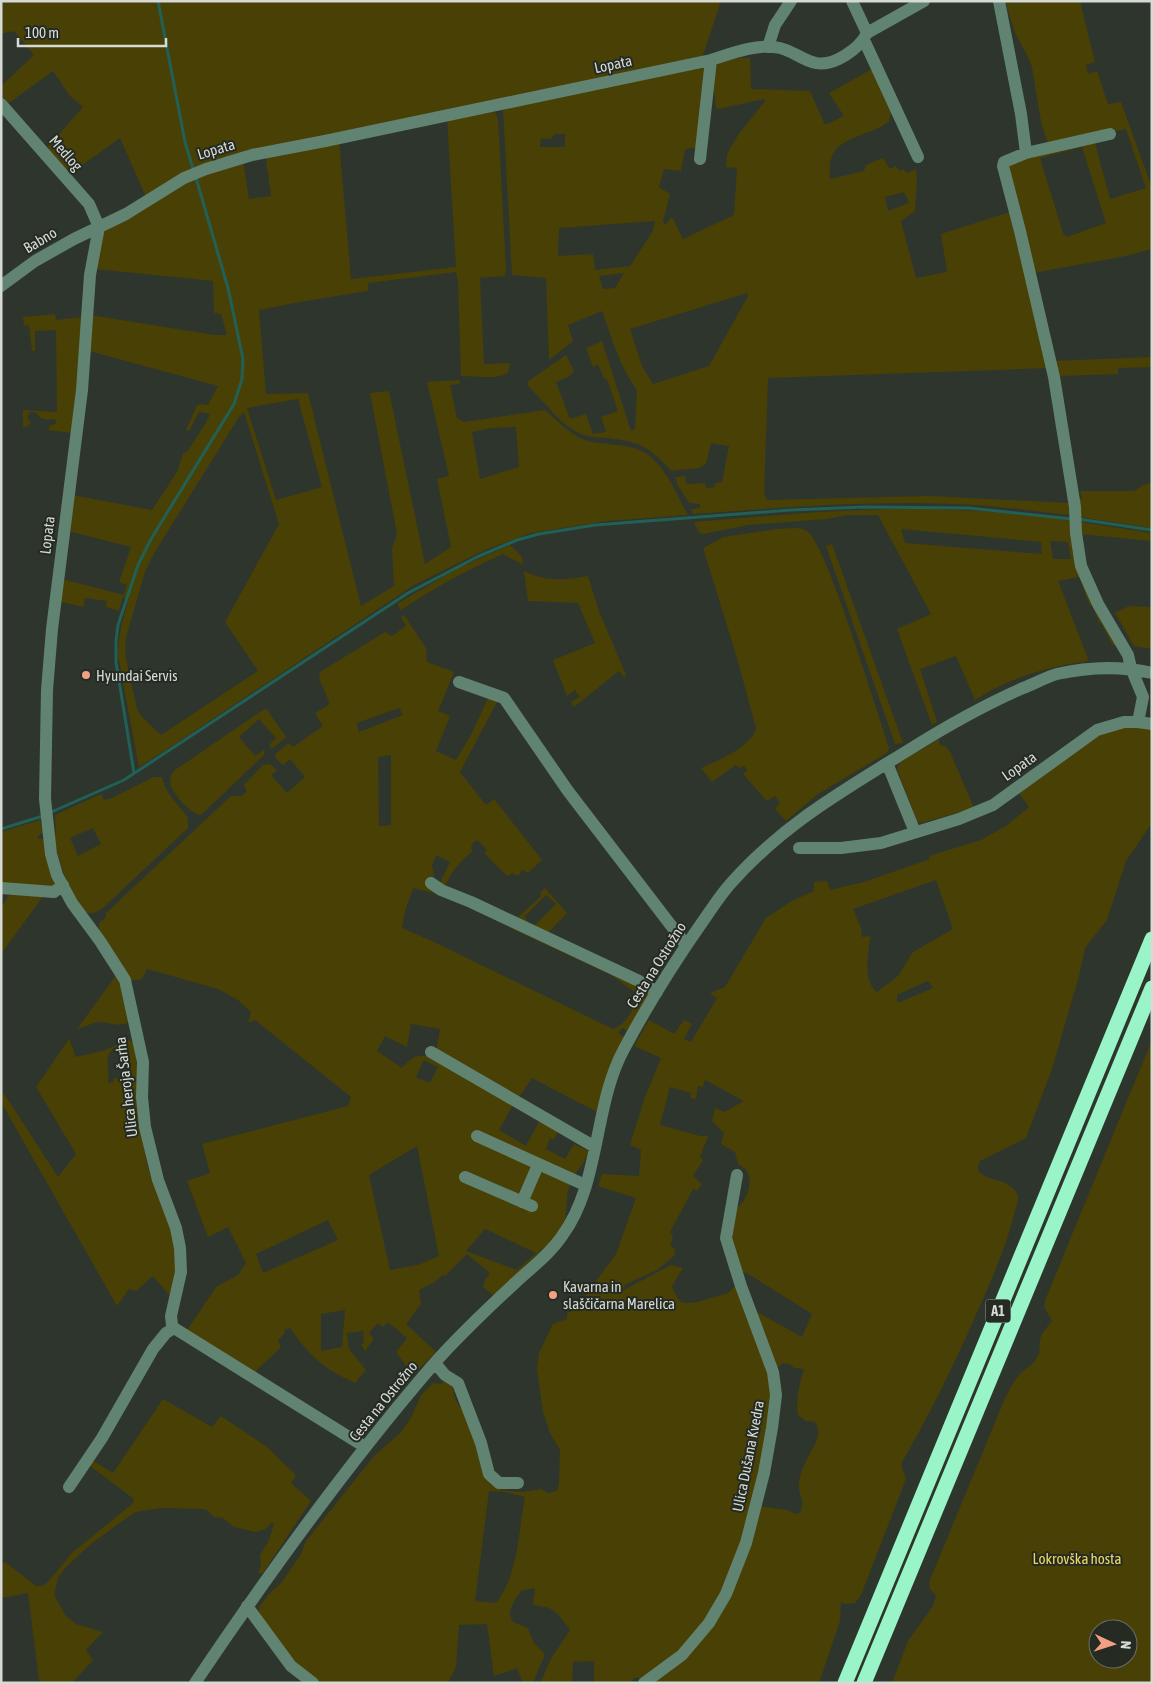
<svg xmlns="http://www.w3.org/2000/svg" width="1153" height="1684" viewBox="0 0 1153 1684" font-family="'Asap Condensed',sans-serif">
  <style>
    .green { fill: #494005; fill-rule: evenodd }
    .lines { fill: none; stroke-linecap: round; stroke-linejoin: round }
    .stream { stroke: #216057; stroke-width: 3 }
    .minor { stroke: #618472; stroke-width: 12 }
    .highway { stroke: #99f5c8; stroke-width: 15 }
    .poi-dot { fill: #f39f84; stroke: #252b23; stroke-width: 2 }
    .labels { text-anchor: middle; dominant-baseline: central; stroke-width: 4; stroke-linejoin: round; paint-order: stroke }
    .shield { fill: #252b23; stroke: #a1a6a0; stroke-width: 1 }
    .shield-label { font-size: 14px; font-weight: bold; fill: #d6dad5 }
    .street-label { font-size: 15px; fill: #d6dad5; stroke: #252b23 }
    .poi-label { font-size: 15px; fill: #d6dad5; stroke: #252b23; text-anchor: start }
    .park-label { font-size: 15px; fill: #ecd964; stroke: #252b23 }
  </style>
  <rect width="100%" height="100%" fill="#2e352d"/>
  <path class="green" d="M1,1H721L702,58L268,148L146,197L120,138L78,168L64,169L47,148L83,107L70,96L53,71L9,103L1,95V86L34,55L14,31L1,34Z
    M1005,1H1080L1095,62L1086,65L1088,74L1097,71L1108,104L1121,102L1152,188V249L1126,256L1033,273L1007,164L1094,139L1110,199L1146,188L1126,129L1054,144L1047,141L1041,122L1032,67L1027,55L1015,33ZM1082,147L1106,223L1067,237L1063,233L1040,158Z
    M735,58H750L751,89L810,91L825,125L844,116L829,93L872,69L891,111L889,121C873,136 838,135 831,159C829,165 830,173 830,179L864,171L866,165L883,158L890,169L896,166L899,171L904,169L907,173L916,169L917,180L915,211L901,221L916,278L947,272L941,234L1013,211L1050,368L768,378L764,493L767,500L930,496L1069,503V515C1032,511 993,505 955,504C868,500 780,508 693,514L691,509L700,508V504L689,503L678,486L675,477L685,476L686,484L705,483L706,488L715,487V483L722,482L729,446L711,443L706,464L699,468L671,471C650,447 640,442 608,438C598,438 590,437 581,434C560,425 545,402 529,387L527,383L530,380L566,355L574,371L570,376L556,382L570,419L586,414L593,434L606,432L601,417L618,411L607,379H604L598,364L593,367L586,348L602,341L631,431L635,429L637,390C621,370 611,335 602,311L568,325L573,341L549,360L546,278L512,275L503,110L505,107L701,66L706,69L698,147L685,149L681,171L664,169L659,187L670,194L663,221L665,225L672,217L683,239L734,215L737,168L726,167L727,154L738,135L765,101L764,99L718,109L716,108L712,75L716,63ZM555,134H565V147H540L541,138L551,139ZM904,192L909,203L888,211L885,197ZM655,221L653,231L630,266L595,270L593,254L558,256L559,228ZM624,273L615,288L603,289L599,276ZM747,293L748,296L709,366L653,384L642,366L630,329Z
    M495,112L498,119L506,270L505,276L480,278L484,364L510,363L508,373C495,380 476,376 461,376L458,282L456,272L368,283V291L300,302L259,310L266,394L308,393L361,606L394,586L392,549L397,534L370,393L389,391L425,564L451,547L437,479L449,476L427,382L459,380L460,384L450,385L457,418L464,422L545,410C558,421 571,436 588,441C612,447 638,441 656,462C670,477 678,497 688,515L607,521L531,533L485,550L414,585L172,746L139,767L118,656C118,635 123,618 129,598L125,599L123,596L119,611L106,607L107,601L85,598L83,607L59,601L62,579L124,595L127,585L119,582L131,547L68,531L72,495L152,510L177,472L183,453L187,452L207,421L210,414L199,412L189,431L186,430L197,405L201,404L208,405L218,386L89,351L91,315L214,335H227L221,314L214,313L213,281L95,269L103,233L108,226L170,189L243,161L249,199L271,196L266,159L269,156L339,140L351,279L456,267L447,118ZM298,399L322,487L276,500L247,408ZM244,412L279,524L225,622L258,671L161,735L143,718L137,709L126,659L125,648L126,637L145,572L153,555L239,417ZM516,427L519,467L480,479L472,432L492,428Z
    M55,314L56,320L83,317L72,433L48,430L50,425L55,424L57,421L54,419C45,421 40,419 35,412H30L27,417L31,423L26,427H23V410L57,412L56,330L35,331V351H32L29,325L24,326L23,317Z
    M1152,357V367L1118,368V374L1060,376L1078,492L1052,361Z
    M1152,483V528L1080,517L1079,500L1082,497L1080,491H1134L1143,485Z
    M909,508L981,511L1048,517L1071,521V525L1117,643L1113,646L1101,623H1099L1092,605L1090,606L1079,577L1058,581L1089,661C1049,666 1009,678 975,700L956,656L920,669L937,722L932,725L897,629L931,614L878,515H848L826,519L748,525L703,534L699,532L694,522L817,512ZM901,529L1041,542L1042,554L905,543ZM1050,541L1068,542L1071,559H1053Z
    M1080,522L1152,533V541L1079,534Z
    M777,529C786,529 799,526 807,531C826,542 878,716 889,747L887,753L818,794L786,821L775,809L780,803L775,796L767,801L743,774L747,770L744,766L739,768L736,765L712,782L701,768C717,761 752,747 756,728L737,658L703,548L724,537Z
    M832,544L903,743L895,744L826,546Z
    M510,545L522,557L523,565L503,554C467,570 434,588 401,610L397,604L456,569Z
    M524,571C546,582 565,580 588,576L599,611L626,675L624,677L619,671L574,707L571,702L580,697L575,690L567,696L553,660L595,643L578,603L528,601Z
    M1152,605V649L1134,646L1115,613L1129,606L1151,607Z
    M404,615L426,648L427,662L454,672L438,711L450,716L436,751L456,760L472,733L489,696L498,700L460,772L486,805L494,799L542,860L528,873L522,870L518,876L512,873L507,876L484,853L487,850L477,840L472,844L471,849L473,851C460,862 451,871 445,887L440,883L450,862L436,855L432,866L434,874L432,880L435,888L433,893L413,888L405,911L402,928L434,942L613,1029C628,1023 635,1008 636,993L611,975L508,927L509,926L654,992L629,1031L622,1028L618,1033L626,1038L597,1112L532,1078L517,1100L436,1053L440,1029L411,1024L407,1047L385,1036L377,1051L402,1068C413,1057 414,1054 431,1056L514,1103L499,1130L526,1146L540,1120L558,1132L554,1140L550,1138L546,1149L565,1159L574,1144L589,1151L584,1162L575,1174L568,1190L565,1221L547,1250L543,1248L495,1297L483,1287L485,1280L490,1273L467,1254L445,1276L442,1275L435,1282L419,1290L421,1304L406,1324L436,1352L413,1375L396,1352L407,1338L388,1322L383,1327L378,1323L369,1333L374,1339L365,1351L361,1344L364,1343L363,1331L347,1333L349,1349L366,1370L355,1383C323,1368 310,1357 290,1328L285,1330L284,1334L278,1340L281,1347L254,1373L187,1330L217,1286L238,1275L246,1263L228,1227L208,1237L187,1181L210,1173L202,1144L348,1106L351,1097L255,1020L248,1023L251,1012L238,1000L218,989L147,969L142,979L130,981L99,931V923L106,917V913L231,796H242L247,791L244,785L263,765L270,764L277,770L271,775L287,793L305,777L290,759L283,765L277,760L275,754L289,743L293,747L323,726L315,713L330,704L319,678L320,672L385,632L392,636L406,626L401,617ZM399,708L403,715L359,732L357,723ZM391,755V825L379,826L378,757ZM424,1060L438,1067L430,1083L416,1077ZM417,1146L439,1256L418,1265L390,1270L369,1175ZM328,1220L338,1240L263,1273L256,1254ZM485,1229L536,1253L517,1270L466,1251ZM345,1310L342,1347L321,1351V1314Z
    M266,708L286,737L273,748L270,747V744L276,738L259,719L239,737L255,756L264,750V755L201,815C190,814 170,792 170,780C170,776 172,773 175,770Z
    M1128,727L1152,729V823L1126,861L1107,920L1085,948L1079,976L1052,1069L1026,1138L980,1161C968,1184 1014,1174 1018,1197C1018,1201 1016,1207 1015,1211C1007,1244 993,1277 979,1308C955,1363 931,1412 901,1464L906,1479L861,1595L855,1603L845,1604L841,1602L840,1621L819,1683H648L685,1658L713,1625L722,1610L739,1569L749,1542L759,1506L787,1510L795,1514L800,1513C805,1500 801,1501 799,1489C798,1482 801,1472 804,1466C809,1450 825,1438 815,1422L806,1421L798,1415C795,1400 800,1383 804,1369L794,1368L789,1364L782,1363L777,1368L773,1364L735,1270L729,1248L734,1209C746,1204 754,1183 747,1171C745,1168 740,1166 738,1164L735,1152L721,1144L724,1133L712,1121L715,1108L724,1112L744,1101L705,1080L703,1087L698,1086L696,1099L690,1098L691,1093L670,1087L660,1125L700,1136H708L700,1157L703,1160L693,1176L702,1184L697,1191L693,1189L670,1232L673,1237L670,1246L675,1249L674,1256L657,1270L626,1284L620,1292L671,1265L683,1268L672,1286C674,1291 676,1297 680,1301C689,1308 716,1295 727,1294L736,1285L768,1361L773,1386L769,1428L747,1532L729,1581L707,1618L682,1653L643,1680L636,1677L629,1683H594V1661L573,1662L572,1683H540L552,1657L570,1630C564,1622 558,1612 549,1608C544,1606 538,1607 533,1604L535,1588L521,1591C516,1599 502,1616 516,1623C520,1625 524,1626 528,1628L534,1643L545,1654L533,1683H523L517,1668L494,1676L487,1624L459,1625L456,1667L448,1683H315L287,1657L276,1638L259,1615V1607L269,1594L282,1582L301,1554L306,1541L374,1456L400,1433L411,1418L421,1395L433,1383L441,1384L443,1381L453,1386C454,1409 465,1406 471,1423C479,1442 482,1463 489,1483L501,1490L510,1491L522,1492L541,1489L548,1493L557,1491L559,1484L560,1450L550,1433L543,1412L537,1369L539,1353L553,1324L567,1319V1313L580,1308L583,1299L616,1254L636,1198L598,1186L602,1174L639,1176L641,1150L630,1145L645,1097L661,1058L634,1046L649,1020L674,1034L684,1020L692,1024L684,1039L691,1042L717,998L710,993L725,987L766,918L790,902L814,891V882L827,881L830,890L864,882L930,859L929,856L981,840L1006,826L1029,807L1019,793C1031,783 1044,774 1057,765C1080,746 1098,731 1128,727ZM936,880L953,929L913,952L898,976L877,992C862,980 869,953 870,936L862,937L861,928L853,909ZM928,981L933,988L898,1003L897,1001V995ZM741,1272L747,1273L812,1314L802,1337L757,1312ZM489,1491L506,1492L525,1497C518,1532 519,1573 496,1603L475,1601Z
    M939,739V744L946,747L950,752L974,808L921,823L917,821L897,769L900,762Z
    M154,777H162C164,792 180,806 188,818V828L103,908L94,913H86C67,889 60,866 54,837L56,832L55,815L101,794L104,800L112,798ZM93,828L101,844L78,856L70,838Z
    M40,820L43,833L37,836L39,839H45L55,886L1,884V832Z
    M545,888L567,913L546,935L515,920L541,896L540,893ZM546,895L556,904L533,927L524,917Z
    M11,892L44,895L1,954V908Z
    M117,974L130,1021C122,1028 111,1023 102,1022C94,1022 84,1027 77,1029Z
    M69,1039L76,1057C87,1054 104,1052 114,1046C119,1043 123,1041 129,1040L134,1044C140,1081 139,1120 146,1158C152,1193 175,1223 178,1259C179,1271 173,1285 171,1297L153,1276L136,1291L129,1289L117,1306L1,1102V1089L58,1177L76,1154L36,1087ZM115,1048L120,1053L129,1055V1080L114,1078L113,1082L108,1083C110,1072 103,1053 115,1048Z
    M1152,1040V1683H892L908,1641L933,1606L936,1596L930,1589L929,1582L1006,1396C1010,1389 1014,1381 1019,1375C1025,1368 1035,1364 1038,1356C1041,1351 1038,1343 1041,1337C1043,1330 1048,1327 1052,1321L1044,1307L1046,1298ZM1098,1629H1128V1659H1098Z
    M163,1399L212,1427L221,1416L267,1447L296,1475L291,1483L311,1501L263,1573H258L261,1565L260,1555L268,1542L274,1525L272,1522L266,1529L256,1532L234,1527L223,1518L214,1517L207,1510L204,1509L162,1508L135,1512L92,1543L66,1567L58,1578L54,1595L66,1616L76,1624L103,1632L86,1650L93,1660L72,1683H42L39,1680L28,1593L1,1598V1564L5,1562L36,1586H41L47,1583L73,1552L132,1504L134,1499L89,1465L92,1460L113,1473Z"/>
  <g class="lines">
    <path class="stream" d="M158,1L185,142L194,172
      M1078,519L1152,530
      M134,773L116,662V641L118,625L138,565L151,539L234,404L242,379L243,359L228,288L196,178
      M49,813L124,780L408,593L477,557L517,540L539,534L595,525L791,510L864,507L969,508L1072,519
      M1,829L43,816"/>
    <path class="minor" d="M852,1L867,33
      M999,1L1021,114L1026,153L1110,134
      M864,40L918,157
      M768,47L775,25L791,1
      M1,104L89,204L99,227
      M1026,153L1004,162L1003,166L1020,231L1054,377L1075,507L1076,533L1081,566L1098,604L1128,655L1131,668L1143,697L1138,722
      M700,159L711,60
      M99,227L90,275L82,390L52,629L47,690L45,799L51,854L57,875L72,903L100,941L125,980L143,1062L142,1097L145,1127L158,1180L176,1228L180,1248L181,1272L171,1316L172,1325L174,1328L365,1447
      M1,286L35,261L74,239L126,214L184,178L206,169L252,155L325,141L711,60C732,53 758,43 780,48C793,51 804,61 816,63C834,67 860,48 867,33L924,1
      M459,682L504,698L568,791L686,945
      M887,763L915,832
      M799,848H841L881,843L959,819L993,805L1097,730L1124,722H1138L1152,724
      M431,883L441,890L471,902L639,981L657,992
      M1,888L54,892L63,885
      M431,1052L595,1147
      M477,1136L585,1185
      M465,1177L532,1206
      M522,1202L538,1165
      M435,1363L445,1375L458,1383L481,1443L489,1474L499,1483H518
      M69,1487L102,1438L153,1349L166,1333L174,1328
      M247,1606L291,1666L313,1683
      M195,1683C269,1573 346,1466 432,1366C458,1336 487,1309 515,1283C531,1268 550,1254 562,1236C601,1183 593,1106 624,1049C647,1006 673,964 701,924C711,910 720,895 732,882C783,825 842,791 907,751C945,727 982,706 1023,688C1034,684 1046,677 1057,674C1088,667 1121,666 1152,673
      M644,1683L682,1655L709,1623L726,1594L746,1543L764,1473L772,1428L776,1395L773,1372L741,1286L726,1238L737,1175"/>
    <path class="highway" d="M845,1683L1152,939
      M864,1683L1152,988"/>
  </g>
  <g class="poi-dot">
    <circle cx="86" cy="675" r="5"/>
    <circle cx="553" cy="1295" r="5"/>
  </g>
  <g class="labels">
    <rect class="shield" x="985.5" y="1299.5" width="25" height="23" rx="4"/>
    <g class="shield-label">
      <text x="998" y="1311">A1</text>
    </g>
    <g class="street-label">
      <text transform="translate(613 64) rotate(-12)">Lopata</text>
      <text transform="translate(216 149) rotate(-17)">Lopata</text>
      <text transform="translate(66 153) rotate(49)">Medlog</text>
      <text transform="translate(40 240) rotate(-31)">Babno</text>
      <text transform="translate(47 535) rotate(-83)">Lopata</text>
      <text transform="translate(1019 766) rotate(-35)">Lopata</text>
      <text transform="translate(656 965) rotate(-58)">Cesta na Ostrožno</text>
      <text transform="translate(126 1087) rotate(-97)">Ulica heroja Šarha</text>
      <text transform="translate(383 1401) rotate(-51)">Cesta na Ostrožno</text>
      <text transform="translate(748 1456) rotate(-79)">Ulica Dušana Kvedra</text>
    </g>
    <g class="poi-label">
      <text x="96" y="675">Hyundai Servis</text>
      <text x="563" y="1286">Kavarna in<tspan x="563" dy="17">slaščičarna Marelica</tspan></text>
    </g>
    <g class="park-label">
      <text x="1077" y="1558">Lokrovška hosta</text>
    </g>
  </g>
  <rect width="1153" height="1684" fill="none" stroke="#d6dad5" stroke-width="5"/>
  <g transform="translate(1113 1644) rotate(94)"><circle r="24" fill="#252b23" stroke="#6c716a"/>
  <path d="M0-4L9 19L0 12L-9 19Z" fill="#f39f84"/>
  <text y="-8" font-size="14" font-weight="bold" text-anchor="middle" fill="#d6dad5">N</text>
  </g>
  <path d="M18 38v8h148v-8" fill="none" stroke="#d6dad5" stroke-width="2.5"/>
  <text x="25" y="38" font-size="15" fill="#d6dad5" stroke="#252b23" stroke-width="4" paint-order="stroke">100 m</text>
</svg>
